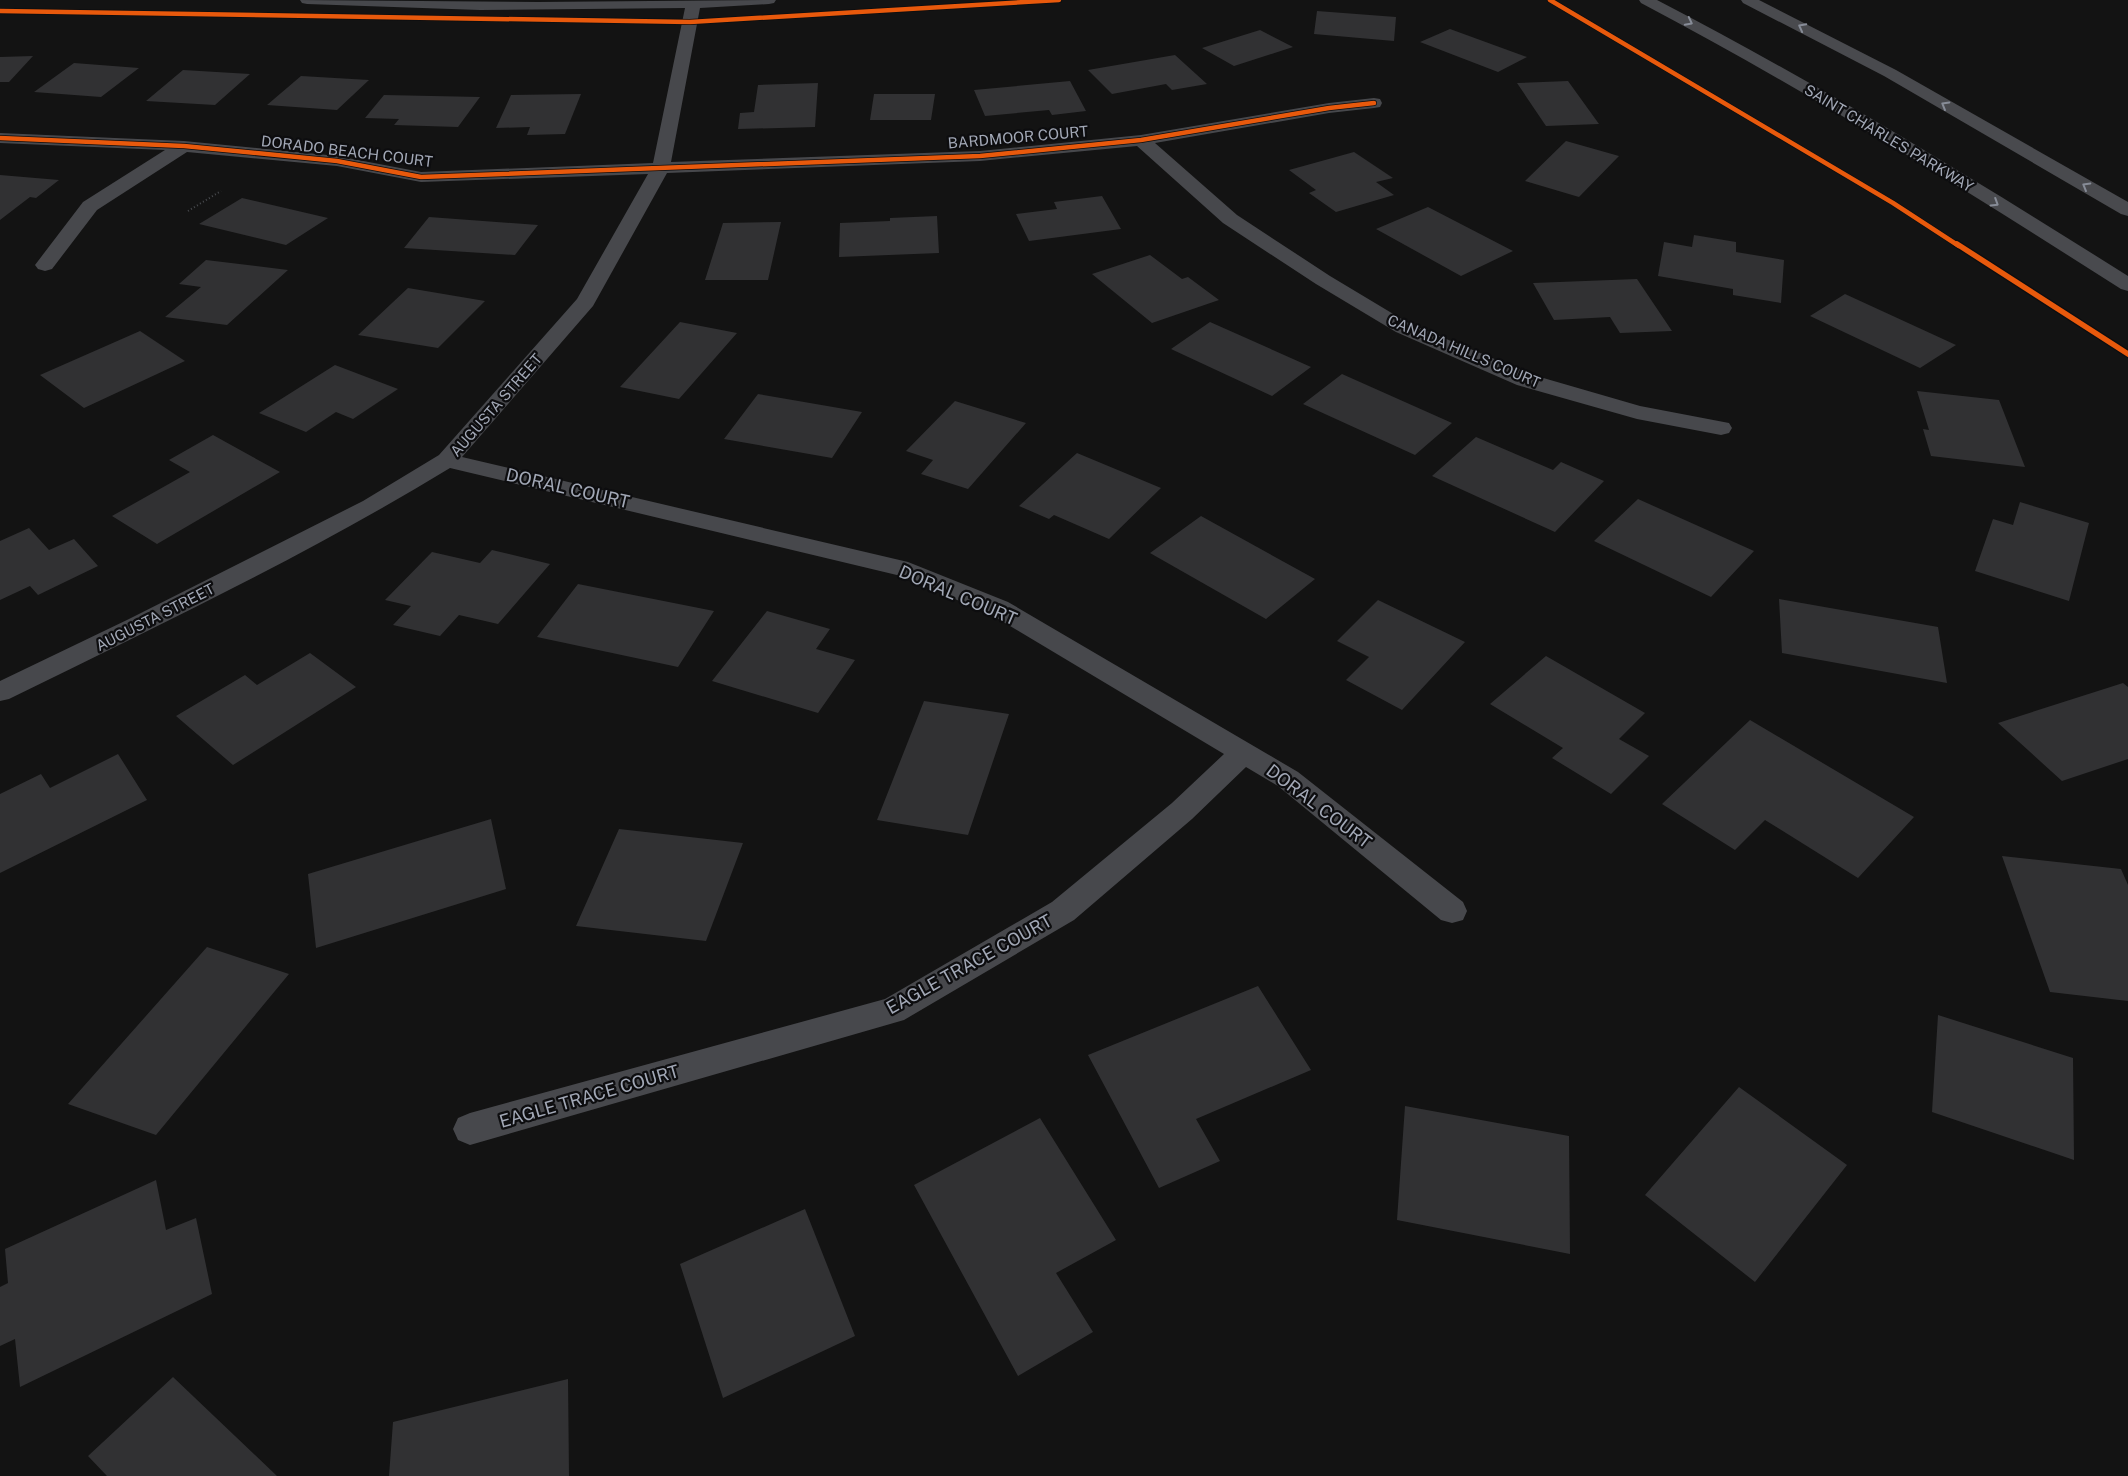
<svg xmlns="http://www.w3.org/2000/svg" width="2128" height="1476" viewBox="0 0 2128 1476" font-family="'Public Sans',sans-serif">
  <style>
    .building { fill: #313133 }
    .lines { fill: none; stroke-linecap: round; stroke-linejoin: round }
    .path { stroke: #484a4e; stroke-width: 2; stroke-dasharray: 1 2.5; stroke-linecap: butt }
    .minor { fill: #47484c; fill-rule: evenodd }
    .major { fill: #494a4e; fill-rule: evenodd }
    .cycleway-far1-casing { stroke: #0d0d0f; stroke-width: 6 }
    .cycleway-casing { stroke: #0d0d0f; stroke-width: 8 }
    .cycleway-far1 { stroke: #e8590c; stroke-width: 4.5 }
    .cycleway { stroke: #e8590c; stroke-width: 5.5 }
    .oneway { stroke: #878c97 }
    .labels { text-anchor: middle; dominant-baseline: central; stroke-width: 4.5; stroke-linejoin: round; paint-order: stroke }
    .far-street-label { font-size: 15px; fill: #a2a8b6; stroke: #0d0d0f }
    .street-label { font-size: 18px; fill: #a2a8b6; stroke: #0d0d0f }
  </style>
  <rect width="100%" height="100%" fill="#131313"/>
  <path class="building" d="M1317,11L1396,17L1394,41L1314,34Z
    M1450,29L1527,57L1498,72L1420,42Z
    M1260,30L1293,47L1234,66L1202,48Z
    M1175,55L1207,84L1172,90L1166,84L1112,94L1088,70Z
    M33,56L9,82H0V57Z
    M74,63L139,68L101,97L34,92Z
    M183,70L250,74L215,105L146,101Z
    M301,76L369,80L337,110L267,105Z
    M1070,81L1086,111L1052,115L1049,110L985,116L974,90Z
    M1568,81L1599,124L1546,126L1517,83Z
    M818,83L815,127L738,129L740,113L754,112L758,85Z
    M581,94L565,134L527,135L530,127L496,128L511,95Z
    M874,94H935L931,120H870Z
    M384,95L480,97L458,127L394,125L399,119L365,118Z
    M1566,141L1619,156L1579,197L1525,181Z
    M1354,152L1393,178L1376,182L1394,195L1336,212L1309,193L1316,190L1289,170Z
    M0,175L59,180L36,198L30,197L0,220Z
    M1102,196L1121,229L1029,241L1016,214L1057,209L1054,202Z
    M242,198L328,218L286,245L199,224Z
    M1428,207L1513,251L1461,276L1376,229Z
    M937,216L939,253L839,257L840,223L890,221V218Z
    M429,217L538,225L515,255L404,248Z
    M781,222L768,280H705L723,223Z
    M1694,235L1736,242V252L1784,260L1781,303L1733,295V289L1658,276L1664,242L1692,247Z
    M1150,255L1182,279L1188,277L1219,300L1152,323L1092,274Z
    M206,260L288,270L227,325L165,317L201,287L179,284Z
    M1637,279L1672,331L1620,333L1610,317L1554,320L1533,283Z
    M408,288L485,301L438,348L358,335Z
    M1845,294L1956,345L1920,368L1810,316Z
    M680,322L737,333L679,399L620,387Z
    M1210,322L1311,367L1272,396L1171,349Z
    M140,331L185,361L84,408L40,375Z
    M335,365L398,389L353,419L336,412L306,432L259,413Z
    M1342,374L1452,423L1415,455L1303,404Z
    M1917,391L1999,400L2025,467L1931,456L1923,429L1929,430Z
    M758,394L862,412L832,458L724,439Z
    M955,401L1026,423L968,489L921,474L933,460L906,451Z
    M213,435L280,472L157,544L112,516L190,472L169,460Z
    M1476,437L1553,470L1561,462L1604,481L1555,532L1432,476Z
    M1077,453L1161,488L1109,539L1054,515L1049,519L1019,506Z
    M1638,499L1754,551L1711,597L1594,541Z
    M2020,502L2089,523L2069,601L1975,571L1993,519L2013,525Z
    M1201,516L1315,579L1266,619L1150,553Z
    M29,528L49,550L74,539L98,566L38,595L30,586L0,600V541Z
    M492,550L550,564L498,624L459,615L440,636L393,625L411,606L385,600L432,552L480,563Z
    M578,584L714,611L678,667L537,637Z
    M1779,599L1938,627L1947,683L1782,653Z
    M1378,600L1465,642L1402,710L1346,680L1369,657L1337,641Z
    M767,611L830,629L816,649L855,660L818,713L712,681Z
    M310,653L356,687L233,765L176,716L245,675L257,685Z
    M1546,656L1645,713L1619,739L1649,756L1611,794L1552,758L1563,748L1490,704Z
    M2123,683L2128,687V759L2062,781L1998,723Z
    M924,701L1009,714L968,835L877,820Z
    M1750,720L1914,817L1858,878L1765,820L1735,850L1662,804Z
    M118,754L147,800L0,873V794L41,774L50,788Z
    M491,819L506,889L316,948L308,874Z
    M619,829L743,843L706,941L576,926Z
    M2002,856L2121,869L2128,885V1001L2050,992Z
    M207,947L289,974L156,1135L68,1104Z
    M1258,986L1311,1070L1196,1119L1220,1161L1159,1188L1088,1055Z
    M1938,1015L2073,1058L2074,1160L1932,1112Z
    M1739,1087L1847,1165L1755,1282L1645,1195Z
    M1405,1106L1569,1136L1570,1254L1397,1220Z
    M1040,1118L1116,1240L1056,1273L1093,1332L1018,1376L914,1185Z
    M156,1180L166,1230L196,1218L212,1294L20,1387L15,1339L0,1346V1287L8,1283L5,1249Z
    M805,1209L855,1336L723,1398L680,1264Z
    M173,1377L277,1476H107L88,1456Z
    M568,1379L569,1476H389L393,1422Z"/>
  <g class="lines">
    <path class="path" d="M188,211L221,191"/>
    <path class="minor" d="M300,0L538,2L776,0L774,3L769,4L700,8L671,162L980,151L1141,135L1329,103L1374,98L1380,99L1382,103L1380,107L1374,108L1329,113L1155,143L1237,215L1330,276L1410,324L1533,375L1640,406L1729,423L1732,428L1729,433L1721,435L1637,419L1517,385L1396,332L1316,284L1223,223L1137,146L980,161L667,173L593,306L462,457L908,562L1008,602L1298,772L1463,902L1467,911L1463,920L1452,923L1441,920L1278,786L1246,767L1192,819L1074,920L904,1020L470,1145L458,1140L453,1129L458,1118L470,1113L885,999L1052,902L1172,803L1224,754L990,614L901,576L450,468C309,554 158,626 9,699L0,701V681L129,619L363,501L439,455L577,299L648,174L421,182L337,166L187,152L97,210L52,269L45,271L38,269L35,265L83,202L165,150L0,143V133L184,141L337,156L421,172L653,163L685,8L480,10L307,4L302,3Z"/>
    <path class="major" d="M1639,0H1657C1819,84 1974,179 2128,276V291L2121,289C1964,189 1806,90 1641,3Z
      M1741,0H1759L1896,70L2128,202V216L2121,214L1884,76L1743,3Z"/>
    <g class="cycleway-far1-casing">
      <path id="cycleway-far1" d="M1550,0L1893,203L1959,246
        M0,11L690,22L1059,0
        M0,138L184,146L337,161L421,177L980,156L1141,140L1329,108L1374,103"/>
    </g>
    <g class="cycleway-casing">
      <path id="cycleway" d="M1957,244L2128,354"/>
    </g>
    <use href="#cycleway-far1" class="cycleway-far1"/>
    <use href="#cycleway" class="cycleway"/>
  </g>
  <defs><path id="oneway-chevron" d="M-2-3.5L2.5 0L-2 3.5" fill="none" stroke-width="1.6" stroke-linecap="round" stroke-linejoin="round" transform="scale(1.25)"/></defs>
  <g class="oneway">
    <use href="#oneway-chevron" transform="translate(1689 22) rotate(27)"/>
    <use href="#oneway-chevron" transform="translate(1802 27) rotate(-152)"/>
    <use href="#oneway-chevron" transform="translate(1945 105) rotate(-150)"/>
    <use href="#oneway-chevron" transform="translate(2086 186) rotate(-150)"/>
    <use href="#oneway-chevron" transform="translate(1995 203) rotate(32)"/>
  </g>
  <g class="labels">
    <g class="far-street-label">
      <text transform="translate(1018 137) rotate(-5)">BARDMOOR COURT</text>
      <text transform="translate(1889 138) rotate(31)">SAINT CHARLES PARKWAY</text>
      <text transform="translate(347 151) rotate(7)">DORADO BEACH COURT</text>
      <text transform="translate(1464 351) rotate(23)">CANADA HILLS COURT</text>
      <text transform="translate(496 405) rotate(-49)">AUGUSTA STREET</text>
      <text transform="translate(155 617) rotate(-27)">AUGUSTA STREET</text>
    </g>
    <g class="street-label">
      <text transform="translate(568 488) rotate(13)">DORAL COURT</text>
      <text transform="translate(958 595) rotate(23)">DORAL COURT</text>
      <text transform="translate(1319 806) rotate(37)">DORAL COURT</text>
      <text transform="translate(969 964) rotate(-29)">EAGLE TRACE COURT</text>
      <text transform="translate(589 1096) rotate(-16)">EAGLE TRACE COURT</text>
    </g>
  </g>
</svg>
